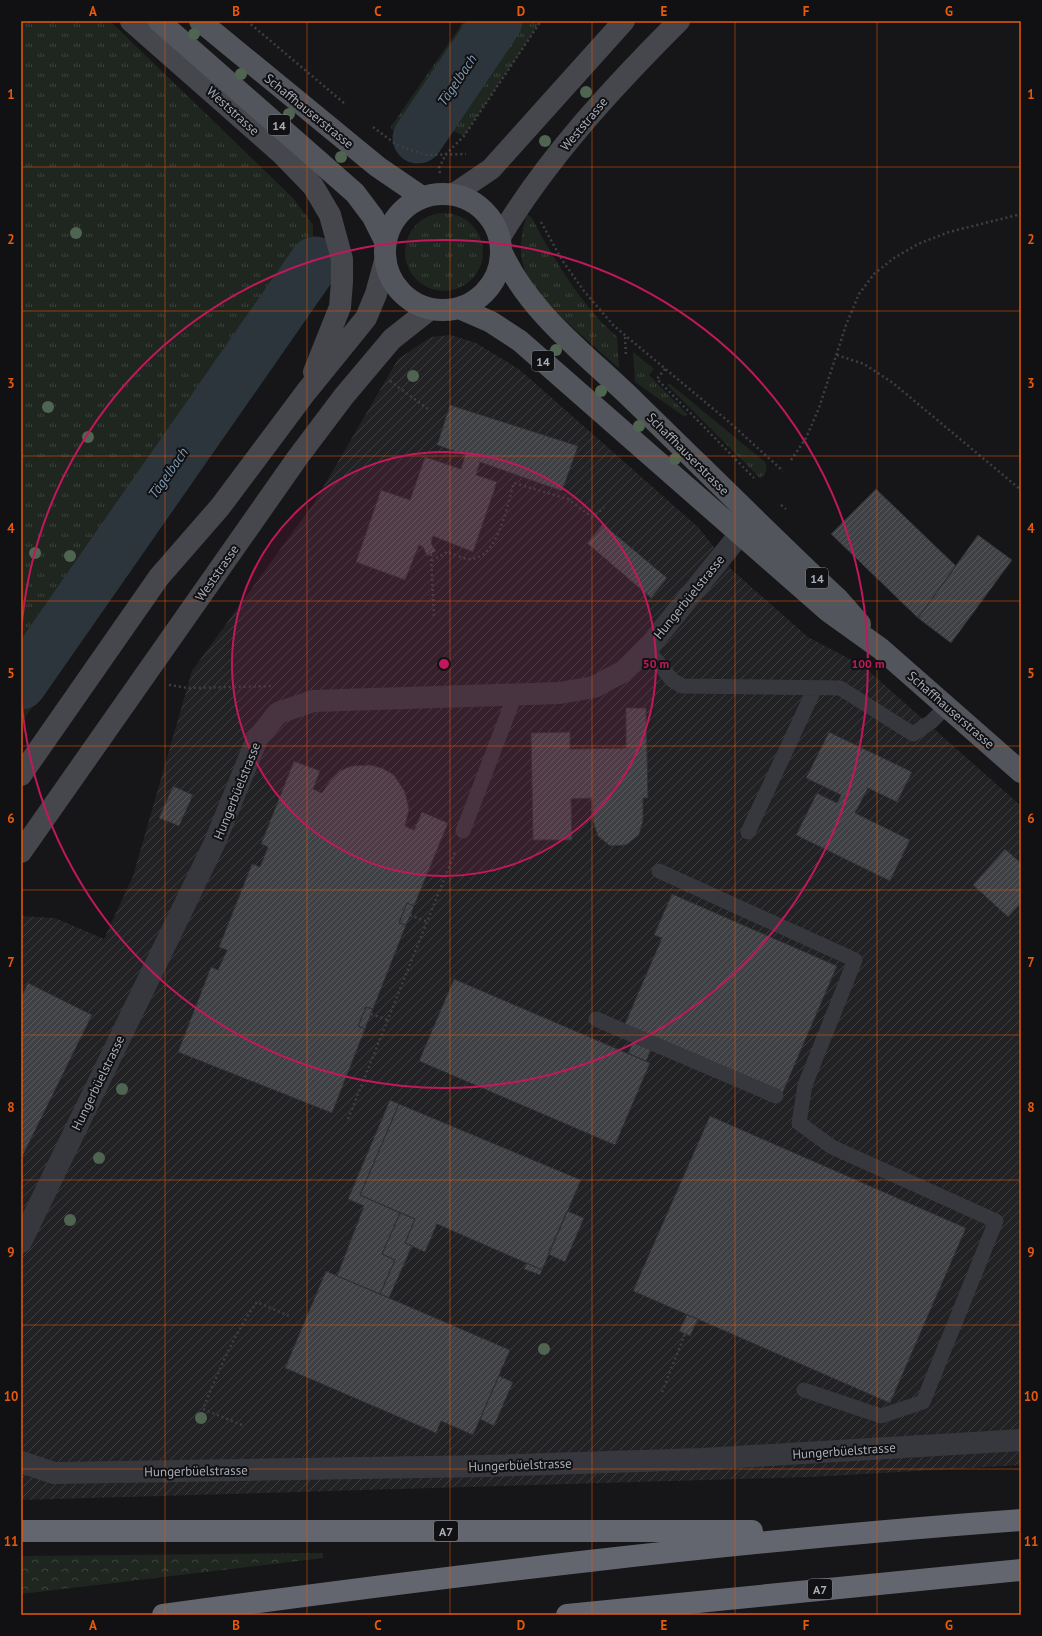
<svg xmlns="http://www.w3.org/2000/svg" width="1042" height="1636" viewBox="0 0 1042 1636" font-family="'PT Sans',sans-serif">
  <style>
    .industrial { fill: url(#industrial-furrows) }
    .grass { fill: url(#grass-tufts) }
    .forest { fill: url(#forest-crowns) }
    .lines { fill: none; stroke-linecap: round; stroke-linejoin: round }
    .river { stroke: #2c353c; stroke-width: 51 }
    .building { fill: url(#building-hatch); stroke: #303034 }
    .path { stroke: #3d3f44; stroke-width: 2.5; stroke-dasharray: 2 3; stroke-linecap: butt }
    .lane { stroke: #37383d; stroke-width: 15 }
    .street { stroke: #37383d; stroke-width: 22 }
    .secondary { stroke: #45474d; stroke-width: 22 }
    .primary { stroke: #53555c; stroke-width: 22 }
    .highway { stroke: #63666e; stroke-width: 22 }
    .tree { fill: #506452 }
    .grid { fill: none; stroke: #e8590c; stroke-width: 1; stroke-opacity: 0.55 }
    .ring { fill: none; stroke: #c2185b; stroke-width: 2 }
    .labels { text-anchor: middle; dominant-baseline: central; stroke-width: 4; stroke-linejoin: round; paint-order: stroke }
    .shield { fill: #111113; stroke: #7b7e86; stroke-width: 1 }
    .shield-label { font-size: 12px; font-weight: bold; fill: #a8adb8 }
    .street-label { font-size: 13px; fill: #a8adb8; stroke: #111113 }
    .water-label { font-size: 14px; font-style: italic; fill: #7f9bb3; stroke: #111113 }
    .centre { fill: #c2185b; stroke: #111113; stroke-width: 2 }
    .ring-label { font-size: 12px; text-anchor: middle; font-weight: bold; fill: #c2185b; stroke: #111113; stroke-width: 4; stroke-linejoin: round; paint-order: stroke }
    .neatline { fill: none; stroke: #e8590c; stroke-width: 1.5 }
    .grid-label { font-size: 13px; text-anchor: middle; font-weight: bold; fill: #e8590c }
  </style>
  <defs>
    <pattern id="industrial-furrows" width="10" height="10" patternUnits="userSpaceOnUse"><rect width="10" height="10" fill="#222225"/><path d="M-1 1l2-2M0 10L10 0M9 11l2-2" fill="none" stroke="#3f3f43"/></pattern>
    <pattern id="grass-tufts" width="24" height="20" patternUnits="userSpaceOnUse"><rect width="24" height="20" fill="#1e261f"/><path d="M3 7l-1-3M5 7V3M7 7l1-3M15 17l-1-3M17 17v-4M19 17l1-3" fill="none" stroke="#3c433d"/></pattern>
    <pattern id="forest-crowns" width="20" height="18" patternUnits="userSpaceOnUse"><rect width="20" height="18" fill="#1e261f"/><path d="M2 6a3 3 0 1 1 6 0M12 15a3 3 0 1 1 6 0" fill="none" stroke="#3c433d"/></pattern>
    <pattern id="building-hatch" width="6" height="6" patternUnits="userSpaceOnUse"><rect width="6" height="6" fill="#404145"/><path d="M-1 1l2-2M0 6l6-6M5 7l2-2" fill="none" stroke="#595a5e"/></pattern>
  </defs>
  <rect width="100%" height="100%" fill="#161618"/>
  <path class="industrial" d="M451,335L476,343L520,370L698,527L732,570L808,637L863,666L1021,806V1465L811,1477L21,1500V916L55,918L104,939L133,876L192,671L314,503L398,359L431,337Z"/>
  <path class="grass" d="M21,21H110L293,198L313,225V248L21,648Z
    M464,21H541L464,136L453,131C434,153 410,141 390,128Z
    M405 252a39 39 0 1 1 78 0a39 39 0 1 1-78 0Z
    M527,214L532,218C554,260 581,305 617,337L619,368C602,354 586,339 570,325C533,290 509,269 527,214Z
    M633,352L654,369L649,375L687,414L685,417L635,382Z
    M669,383L765,462C768,468 766,475 760,478L667,385Z"/>
  <path class="forest" d="M295,269L316,294L234,403L21,724V645Z
    M322,1553L324,1558L21,1594V1556Z"/>
  <g class="lines">
    <path class="river" d="M418,138L497,21
      M21,684L315,262"/>
  </g>
  <path class="building" d="M450,405L578,446L562,491L480,462L476,475L497,482L473,552L433,536L431,543L436,551L427,556L423,547L419,545L405,580L356,562L381,490L410,500L425,457L461,469L465,455L437,445Z
    M876,489L956,566L918,618L831,534Z
    M603,524L667,578L651,598L587,543Z
    M978,535L1012,560L951,643L918,618Z
    M626,708H646L648,798H643V821L639,835L626,845L610,846L598,836L593,822L592,798L571,799L572,840H533L531,733L570,732V749L626,748Z
    M829,732L912,772L897,802L868,788L855,813L910,840L890,881L796,835L817,793L837,803L841,795L806,778Z
    M294,761L320,771L313,789L322,793L330,781L340,771L351,766L370,765L382,768L394,775L405,792L409,809L405,826L414,830L422,812L448,823L414,906L407,903L399,923L406,925L373,1009L366,1007L358,1026L365,1029L332,1113L178,1052L211,967L218,970L227,950L219,947L252,864L260,867L268,847L261,844Z
    M173,786L193,795L179,826L159,818Z
    M1005,849L1021,863V903L1008,917L973,885Z
    M672,894L837,966L782,1094L624,1026L662,938L654,935Z
    M407,903L414,906L406,925L399,923Z
    M454,979L650,1063L615,1145L419,1061Z
    M28,983L92,1015L21,1159V997Z
    M366,1007L373,1009L365,1029L358,1026Z
    M634,1040L652,1048L646,1061L628,1053Z
    M390,1100L399,1104L360,1195L400,1213L382,1254L395,1260L380,1294L337,1276L364,1206L348,1199Z
    M399,1104L581,1180L542,1270L437,1224L425,1252L405,1243L415,1219L360,1195Z
    M710,1116L966,1228L890,1403L633,1291Z
    M567,1211L584,1218L565,1262L548,1254Z
    M400,1213L415,1219L405,1243L412,1246L389,1298L380,1294L395,1260L382,1254Z
    M527,1263L542,1270L540,1275L524,1269Z
    M326,1271L510,1350L473,1435L441,1421L436,1433L285,1368Z
    M687,1315L698,1319L690,1336L679,1331Z
    M499,1376L513,1382L494,1426L480,1419Z"/>
  <g class="lines">
    <path class="path" d="M247,21L344,103
      M373,127L397,145L426,155L466,154
      M440,173L439,168L446,154L464,136L541,21
      M541,222L562,260L584,291L614,326L729,422L783,471
      M625,337L626,356
      M837,355L864,364L893,383L1021,490
      M665,369L657,379L754,478
      M390,381L428,409
      M791,460L806,438L819,408L846,325L859,294L874,274L894,258L918,244L949,232L1021,214
      M781,505L786,509
      M431,554L434,617
      M432,561L447,552C454,554 463,559 470,559C499,558 507,504 514,483L568,499L592,517L604,508
      M169,685L188,688L274,686
      M410,915L428,922
      M371,1014L388,1020
      M348,1119L455,852
      M662,1392L685,1334
      M242,1425L203,1409C218,1372 234,1334 257,1302L289,1316"/>
    <path class="lane" d="M647,649L672,680L682,686L840,688L913,734L931,722L947,706
      M463,831L515,695
      M748,832L815,688
      M659,871L855,960L805,1085L799,1123L832,1147L996,1221L923,1402L881,1416L804,1390
      M596,1019L776,1096"/>
    <path class="street" d="M21,1242L215,842L257,739L278,713L313,701L560,693L594,687L624,671L647,649L740,534
      M21,1462L54,1473L487,1466L703,1459L1021,1440"/>
    <path class="secondary" d="M131,21L283,155L313,186L330,215L342,259V282L340,307L314,372
      M454,194L491,169L624,21
      M500,237C548,157 613,87 679,21
      M21,775L159,577L220,507L306,392L366,318L376,294L385,261
      M21,852L298,457L344,396L392,339L430,309"/>
    <path class="primary" d="M159,21L355,193L373,217L385,241
      M200,21L378,167L422,197
      M385 252a58 58 0 1 1 116 0a58 58 0 1 1-116 0Z
      M502,253C531,315 586,354 634,401C702,467 769,534 838,599L860,624
      M459,308L491,322L520,341L828,611L881,649L1021,772"/>
    <path class="highway" d="M21,1531H752
      M163,1615C448,1576 734,1541 1021,1520
      M567,1615L1021,1570"/>
  </g>
  <g class="tree">
    <circle cx="194" cy="34" r="6"/>
    <circle cx="241" cy="74" r="6"/>
    <circle cx="586" cy="92" r="6"/>
    <circle cx="289" cy="114" r="6"/>
    <circle cx="545" cy="141" r="6"/>
    <circle cx="341" cy="157" r="6"/>
    <circle cx="76" cy="233" r="6"/>
    <circle cx="556" cy="350" r="6"/>
    <circle cx="413" cy="376" r="6"/>
    <circle cx="601" cy="391" r="6"/>
    <circle cx="48" cy="407" r="6"/>
    <circle cx="639" cy="426" r="6"/>
    <circle cx="88" cy="437" r="6"/>
    <circle cx="675" cy="459" r="6"/>
    <circle cx="35" cy="553" r="6"/>
    <circle cx="70" cy="556" r="6"/>
    <circle cx="122" cy="1089" r="6"/>
    <circle cx="99" cy="1158" r="6"/>
    <circle cx="70" cy="1220" r="6"/>
    <circle cx="544" cy="1349" r="6"/>
    <circle cx="201" cy="1418" r="6"/>
  </g>
  <path class="grid" d="M165,21V1615M307,21V1615M450,21V1615M592,21V1615M735,21V1615M877,21V1615M21,167H1021M21,311H1021M21,456H1021M21,601H1021M21,746H1021M21,890H1021M21,1035H1021M21,1180H1021M21,1325H1021M21,1469H1021"/>
  <circle cx="444" cy="664" r="212" fill="#c2185b" fill-opacity=".12"/>
  <g class="ring">
    <circle cx="444" cy="664" r="212"/>
    <path d="M21 634A424 424 0 1 1 21 694"/>
  </g>
  <g class="labels">
    <g class="shield">
      <rect x="268" y="115" width="22" height="20" rx="3"/>
      <rect x="532" y="351" width="22" height="20" rx="3"/>
      <rect x="806" y="568" width="22" height="20" rx="3"/>
      <rect x="434" y="1521" width="24" height="20" rx="3"/>
      <rect x="808" y="1579" width="24" height="20" rx="3"/>
    </g>
    <g class="shield-label">
      <text x="279" y="125">14</text>
      <text x="543" y="361">14</text>
      <text x="817" y="578">14</text>
      <text x="446" y="1531">A7</text>
      <text x="820" y="1589">A7</text>
    </g>
    <g class="street-label">
      <text transform="translate(233 111) rotate(42)">Weststrasse</text>
      <text transform="translate(309 111) rotate(39)">Schaffhauserstrasse</text>
      <text transform="translate(584 124) rotate(-50)">Weststrasse</text>
      <text transform="translate(688 454) rotate(45)">Schaffhauserstrasse</text>
      <text transform="translate(217 573) rotate(-55)">Weststrasse</text>
      <text transform="translate(689 597) rotate(-51)">Hungerbüelstrasse</text>
      <text transform="translate(951 710) rotate(41)">Schaffhauserstrasse</text>
      <text transform="translate(237 791) rotate(-68)">Hungerbüelstrasse</text>
      <text transform="translate(98 1083) rotate(-64)">Hungerbüelstrasse</text>
      <text transform="translate(844 1451) rotate(-4)">Hungerbüelstrasse</text>
      <text transform="translate(520 1465) rotate(-2)">Hungerbüelstrasse</text>
      <text transform="translate(196 1471) rotate(-1)">Hungerbüelstrasse</text>
    </g>
    <g class="water-label">
      <text transform="translate(457 80) rotate(-56)">Tägelbach</text>
      <text transform="translate(168 473) rotate(-55)">Tägelbach</text>
    </g>
  </g>
  <circle cx="444" cy="664" r="6" class="centre"/>
  <g class="ring-label">
    <text x="656" y="668">50 m</text>
    <text x="868" y="668">100 m</text>
  </g>
  <rect width="1042" height="1636" fill="none" stroke="#111113" stroke-width="44"/>
  <rect x="22" y="22" width="998" height="1592" class="neatline"/>
  <g class="grid-label">
    <text x="93" y="16">A</text>
    <text x="236" y="16">B</text>
    <text x="378" y="16">C</text>
    <text x="521" y="16">D</text>
    <text x="664" y="16">E</text>
    <text x="806" y="16">F</text>
    <text x="949" y="16">G</text>
    <text x="11" y="99">1</text>
    <text x="1031" y="99">1</text>
    <text x="11" y="244">2</text>
    <text x="1031" y="244">2</text>
    <text x="11" y="388">3</text>
    <text x="1031" y="388">3</text>
    <text x="11" y="533">4</text>
    <text x="1031" y="533">4</text>
    <text x="11" y="678">5</text>
    <text x="1031" y="678">5</text>
    <text x="11" y="823">6</text>
    <text x="1031" y="823">6</text>
    <text x="11" y="967">7</text>
    <text x="1031" y="967">7</text>
    <text x="11" y="1112">8</text>
    <text x="1031" y="1112">8</text>
    <text x="11" y="1257">9</text>
    <text x="1031" y="1257">9</text>
    <text x="11" y="1401">10</text>
    <text x="1031" y="1401">10</text>
    <text x="11" y="1546">11</text>
    <text x="1031" y="1546">11</text>
    <text x="93" y="1630">A</text>
    <text x="236" y="1630">B</text>
    <text x="378" y="1630">C</text>
    <text x="521" y="1630">D</text>
    <text x="664" y="1630">E</text>
    <text x="806" y="1630">F</text>
    <text x="949" y="1630">G</text>
  </g>
</svg>
